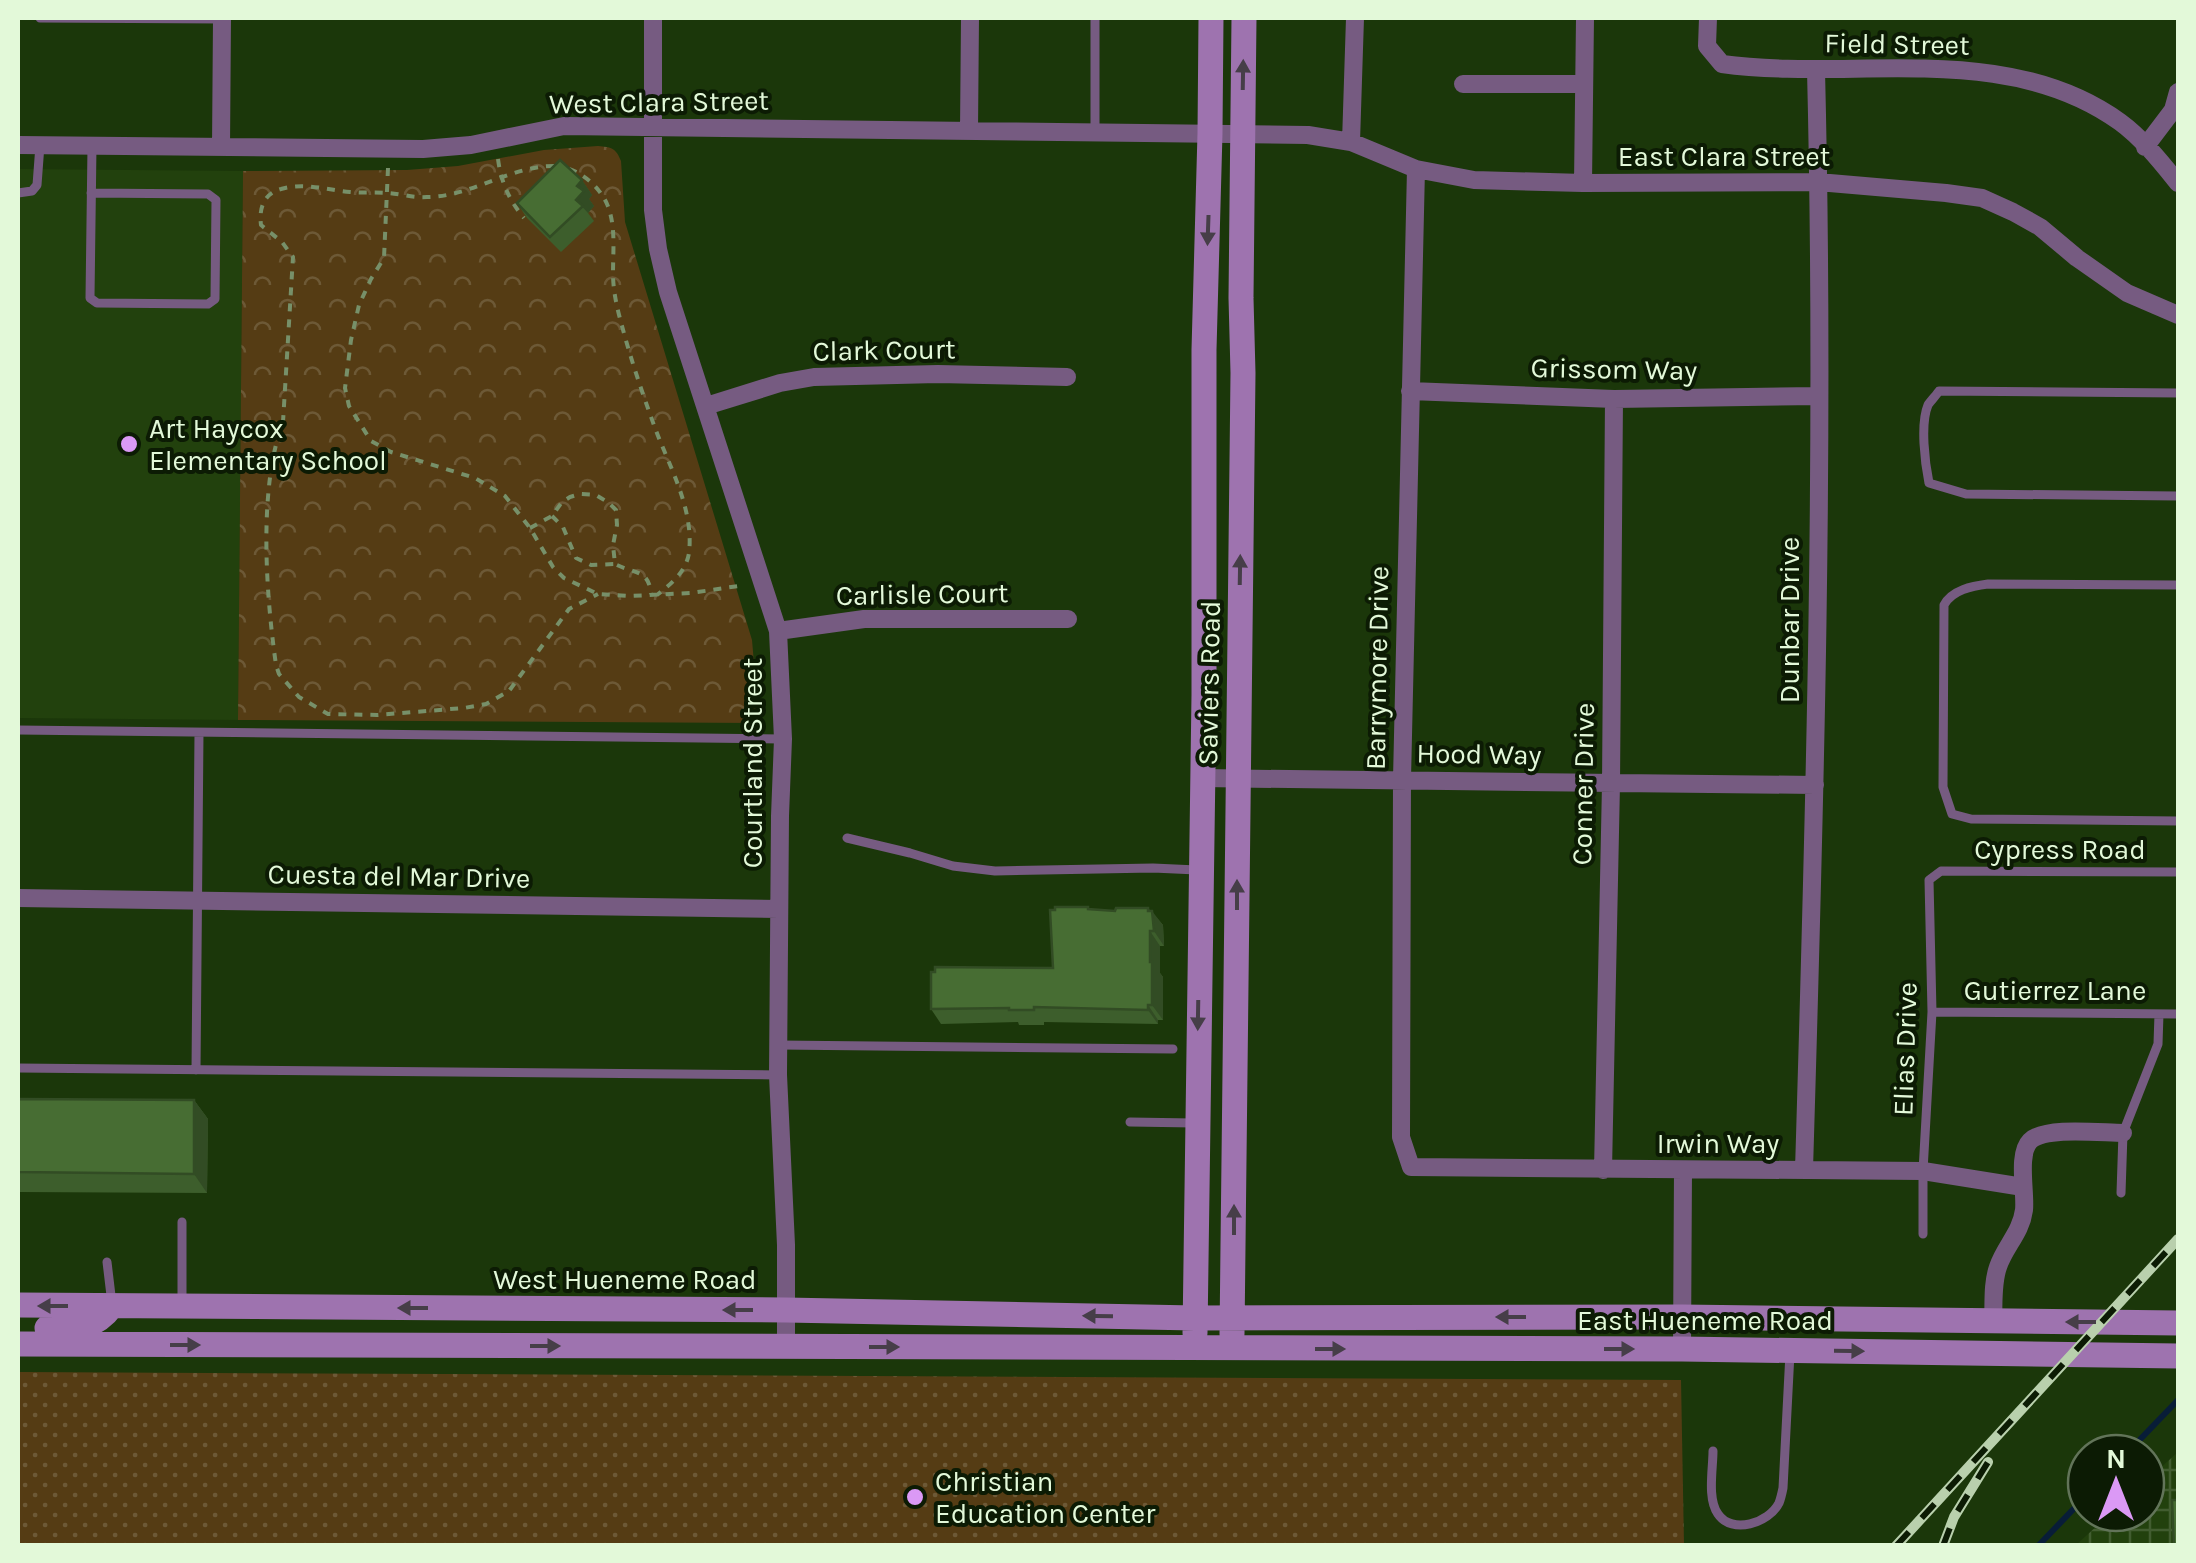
<svg xmlns="http://www.w3.org/2000/svg" width="2196" height="1563" viewBox="0 0 2196 1563" font-family="Karla,sans-serif">
  <style>
    .built { fill: #22410d }
    .industrial { fill: url(#industrial-grid) }
    .grass { fill: url(#grass-dots) }
    .park { fill: url(#park-crowns) }
    .lines { fill: none; stroke-linecap: round; stroke-linejoin: round }
    .stream { stroke: #081d38; stroke-width: 6 }
    .path { stroke: #779069; stroke-width: 4; stroke-dasharray: 8 8; stroke-linecap: butt }
    .lane { stroke: #765b81; stroke-width: 9 }
    .street { stroke: #765b81; stroke-width: 18 }
    .secondary { stroke: #9e73af; stroke-width: 25 }
    .rail-casing { stroke: #b9d0ad; stroke-width: 10 }
    .rail { stroke: #0c1b04; stroke-width: 6; stroke-dasharray: 19; stroke-linecap: butt }
    .wall { fill: #3d5e2c }
    .shaded-wall { fill: #324c24 }
    .building { fill: #476d33; stroke: #324c24; stroke-width: 2.5 }
    .oneway { fill: #463e48 }
    .poi-dot { fill: #db99f5; stroke: #0c1b04; stroke-width: 4 }
    .labels { text-anchor: middle; dominant-baseline: central; stroke-width: 8; stroke-linejoin: round; paint-order: stroke }
    .street-label { font-size: 28px; fill: #e3f9d9; stroke: #0c1b04 }
    .poi-label { font-size: 28px; fill: #e3f9d9; stroke: #0c1b04; text-anchor: start }
  </style>
  <defs>
    <pattern id="industrial-grid" width="8" height="8" patternUnits="userSpaceOnUse" patternTransform="scale(2.5)"><rect width="8" height="8" fill="#22410d"/><path d="M0 4h8M4 0v8" fill="none" stroke="#425d30"/></pattern>
    <pattern id="grass-dots" width="8" height="8" patternUnits="userSpaceOnUse" patternTransform="scale(2.5)"><rect width="8" height="8" fill="#553c14"/><path d="M2 2h.1M6 6h.1" fill="none" stroke="#6d5936" stroke-width="1.8" stroke-linecap="round"/></pattern>
    <pattern id="park-crowns" width="20" height="18" patternUnits="userSpaceOnUse" patternTransform="scale(2.5)"><rect width="20" height="18" fill="#553c14"/><path d="M2 6a3 3 0 1 1 6 0M12 15a3 3 0 1 1 6 0" fill="none" stroke="#6d5936"/></pattern>
  </defs>
  <rect width="100%" height="100%" fill="#1b370a"/>
  <path class="built" d="M18,169L243,171L238,720L18,718Z"/>
  <path class="industrial" d="M2178,1452V1545L2075,1546L2111,1513H2146V1481Z"/>
  <path class="grass" d="M18,1372L1681,1380L1684,1545H18Z"/>
  <path class="park" d="M598,146C611,147 616,148 621,161L625,222L752,640L759,723L238,720L243,171L407,170L458,166L544,150Z"/>
  <g class="lines">
    <path class="stream" d="M2127,1453L2178,1400
      M2038,1546L2086,1496"/>
    <path class="path" d="M498,159C501,182 509,200 524,218
      M554,166C509,166 471,197 427,197C414,198 401,194 389,193C376,192 363,193 350,192C327,190 304,182 281,189C263,194 259,209 261,225L282,242L293,257L283,422C258,488 266,595 276,665L279,674L299,697L328,714L377,715L464,708L486,704L509,691L569,609L598,594
      M388,168L384,258L371,279L359,305L351,340L345,388L349,406L371,441L391,452L475,478L505,496L530,528L553,567L564,578L598,594L629,596L691,593L745,585
      M569,169C584,174 600,188 607,204C616,225 613,250 613,273C613,291 617,308 622,326C631,360 643,395 655,428C670,468 694,509 689,553C686,572 671,584 657,595
      M552,516L563,527L576,558L591,565L615,564
      M530,528L552,516L562,502L570,497L580,494L596,495L609,503L616,510L617,525L613,545L615,564C634,574 649,569 651,594"/>
    <path class="lane" d="M40,18L222,19
      M1095,132V18
      M18,193L32,191L37,185L40,145
      M91,193L208,194L216,200L215,299L208,304L97,303L90,298L92,146
      M2178,393L1939,391C1938,393 1929,403 1928,405C1920,424 1925,463 1929,483L1966,494L2178,496
      M2178,585L1988,584C1972,586 1952,590 1944,605L1943,787L1952,814L1971,819L2178,821
      M18,730L783,739
      M847,838L910,853L953,866L995,871L1153,868L1197,870
      M1932,1012L2178,1014
      M779,1045L1173,1049
      M18,1068L778,1075
      M196,1070L199,733
      M1130,1122L1194,1123
      M2121,1193L2123,1133L2158,1044L2159,1014
      M182,1222V1304
      M1923,1234V1171L1932,1012L1929,880L1941,871L2178,872
      M107,1262L112,1304
      M1713,1451C1713,1469 1707,1499 1718,1514C1732,1535 1769,1523 1779,1503C1781,1498 1782,1493 1783,1488L1790,1353"/>
    <path class="street" d="M653,18V210L658,249L668,292L778,631L783,739L780,816L778,1075L786,1245V1347
      M1708,18L1707,46L1722,64C1853,82 2005,39 2120,122C2142,138 2161,162 2178,183
      M1463,84H1584
      M969,130L970,18
      M1351,142L1355,18
      M18,145L423,149L471,145L564,126L1308,135L1351,142L1416,169L1474,180L1583,183L1818,182L1946,193L1982,198L2013,212L2040,227L2077,258L2127,293L2178,315
      M221,147L222,18
      M2145,147L2173,110L2178,92
      M1416,169L1402,779L1401,1137L1411,1167L1923,1171L2023,1187
      M1583,183L1585,18
      M1410,391L1614,399L1818,396
      M706,406L780,383L814,377L938,374L1067,377
      M778,631L864,619H1068
      M1202,778C1406,780 1611,784 1815,785
      M18,898L779,909
      M1603,1170L1611,784L1614,399
      M1804,1170C1815,804 1825,437 1816,70
      M1993,1322C1994,1304 1992,1284 1998,1267C2005,1246 2021,1233 2024,1210C2026,1193 2017,1154 2030,1141C2045,1126 2102,1133 2123,1133
      M1682,1349L1683,1170"/>
    <path class="secondary" d="M18,1305L786,1310L1195,1318L1682,1317L2178,1323
      M47,1328C76,1328 94,1330 112,1306
      M1195,1333L1204,695V350L1210,133L1211,18
      M1232,1334L1243,373L1241,298L1244,18
      M18,1344L1682,1349L2178,1356"/>
    <g class="rail-casing">
      <path id="rail" d="M1896,1546L2178,1239
        M1943,1546L1954,1517L1988,1462"/>
    </g>
    <use href="#rail" class="rail"/>
  </g>
  <path class="wall" d="M582,180L592,195L589,199L594,206L588,213L594,221L561,252L527,218L517,203Z
    M1148,908L1163,925L1164,946H1160V973L1163,977V1020H1158V1024L1044,1022V1025H1019L1018,1022L941,1024L931,1009L1053,968L1090,909L1115,911Z
    M18,1099L194,1100L208,1119L207,1193L18,1192Z"/>
  <path class="shaded-wall" d="M582,180L592,195L589,199L594,206L588,213L576,200L577,186Z
    M1148,908L1153,915L1152,911L1163,925L1164,946L1154,931Z
    M1150,931L1160,946V973L1163,977V1020L1152,1005Z
    M1148,1005L1158,1020V1024L1148,1010Z
    M194,1100L208,1119L207,1193L194,1174Z"/>
  <path class="building" d="M560,160L582,180L577,186L584,191L576,200L583,206L550,237L517,203Z
    M1055,907H1088V909L1115,911L1116,908H1148V911H1152L1154,931H1150V962H1152V1005H1148V1010L1034,1007V1010H1009V1008L931,1009V972H935V967L1053,968L1050,910H1055Z
    M18,1099L194,1100V1174L18,1172Z
    M2172,1500H2178V1546H2174Z"/>
  <defs><path id="oneway-solid" d="M-6-.8H1V-3.2L6.5 0L1 3.2V.8H-6Z" transform="scale(2.5)"/></defs>
  <g class="oneway">
    <use href="#oneway-solid" transform="translate(1243 75) rotate(-89)"/>
    <use href="#oneway-solid" transform="translate(1208 230) rotate(92)"/>
    <use href="#oneway-solid" transform="translate(1240 570) rotate(-89)"/>
    <use href="#oneway-solid" transform="translate(1237 895) rotate(-90)"/>
    <use href="#oneway-solid" transform="translate(1198 1015) rotate(91)"/>
    <use href="#oneway-solid" transform="translate(1234 1220) rotate(-90)"/>
    <use href="#oneway-solid" transform="translate(53 1306) rotate(-180)"/>
    <use href="#oneway-solid" transform="translate(413 1308) rotate(-180)"/>
    <use href="#oneway-solid" transform="translate(738 1310) rotate(-180)"/>
    <use href="#oneway-solid" transform="translate(1098 1316) rotate(-179)"/>
    <use href="#oneway-solid" transform="translate(1511 1317) rotate(-180)"/>
    <use href="#oneway-solid" transform="translate(2081 1322) rotate(-180)"/>
    <use href="#oneway-solid" transform="translate(185 1345)"/>
    <use href="#oneway-solid" transform="translate(545 1346)"/>
    <use href="#oneway-solid" transform="translate(884 1347)"/>
    <use href="#oneway-solid" transform="translate(1330 1349)"/>
    <use href="#oneway-solid" transform="translate(1619 1349)"/>
    <use href="#oneway-solid" transform="translate(1849 1351) rotate(1)"/>
  </g>
  <g class="poi-dot">
    <circle cx="129" cy="444" r="10"/>
    <circle cx="915" cy="1497" r="10"/>
  </g>
  <g class="labels">
    <g class="street-label">
      <text transform="translate(1897 44) rotate(1)">Field Street</text>
      <text transform="translate(659 102) rotate(-1)">West Clara Street</text>
      <text x="1724" y="156">East Clara Street</text>
      <text transform="translate(884 350) rotate(-1)">Clark Court</text>
      <text transform="translate(1614 369) rotate(1)">Grissom Way</text>
      <text transform="translate(922 594) rotate(-1)">Carlisle Court</text>
      <text transform="translate(1789 620) rotate(-90)">Dunbar Drive</text>
      <text transform="translate(1377 668) rotate(-89)">Barrymore Drive</text>
      <text transform="translate(1209 683) rotate(-89)">Saviers Road</text>
      <text transform="translate(1479 754) rotate(1)">Hood Way</text>
      <text transform="translate(752 763) rotate(-90)">Courtland Street</text>
      <text transform="translate(1583 784) rotate(-89)">Conner Drive</text>
      <text x="2060" y="849">Cypress Road</text>
      <text transform="translate(399 876) rotate(1)">Cuesta del Mar Drive</text>
      <text x="2055" y="990">Gutierrez Lane</text>
      <text transform="translate(1905 1049) rotate(-88)">Elias Drive</text>
      <text x="1718" y="1143">Irwin Way</text>
      <text x="625" y="1279">West Hueneme Road</text>
      <text x="1705" y="1320">East Hueneme Road</text>
    </g>
    <g class="poi-label">
      <text x="149" y="428">Art Haycox<tspan x="149" dy="32">Elementary School</tspan></text>
      <text x="935" y="1481">Christian<tspan x="935" dy="32">Education Center</tspan></text>
    </g>
  </g>
  <rect width="2196" height="1563" fill="none" stroke="#e3f9d9" stroke-width="40"/>
  <g transform="translate(2116 1483)"><circle r="48" fill="#0c1b04" stroke="#627459" stroke-width="2.5"/>
  <path d="M0-8L18 38L0 25L-18 38Z" fill="#db99f5"/>
  <text y="-15" font-size="28" font-weight="bold" text-anchor="middle" fill="#e3f9d9">N</text>
  </g>
</svg>
